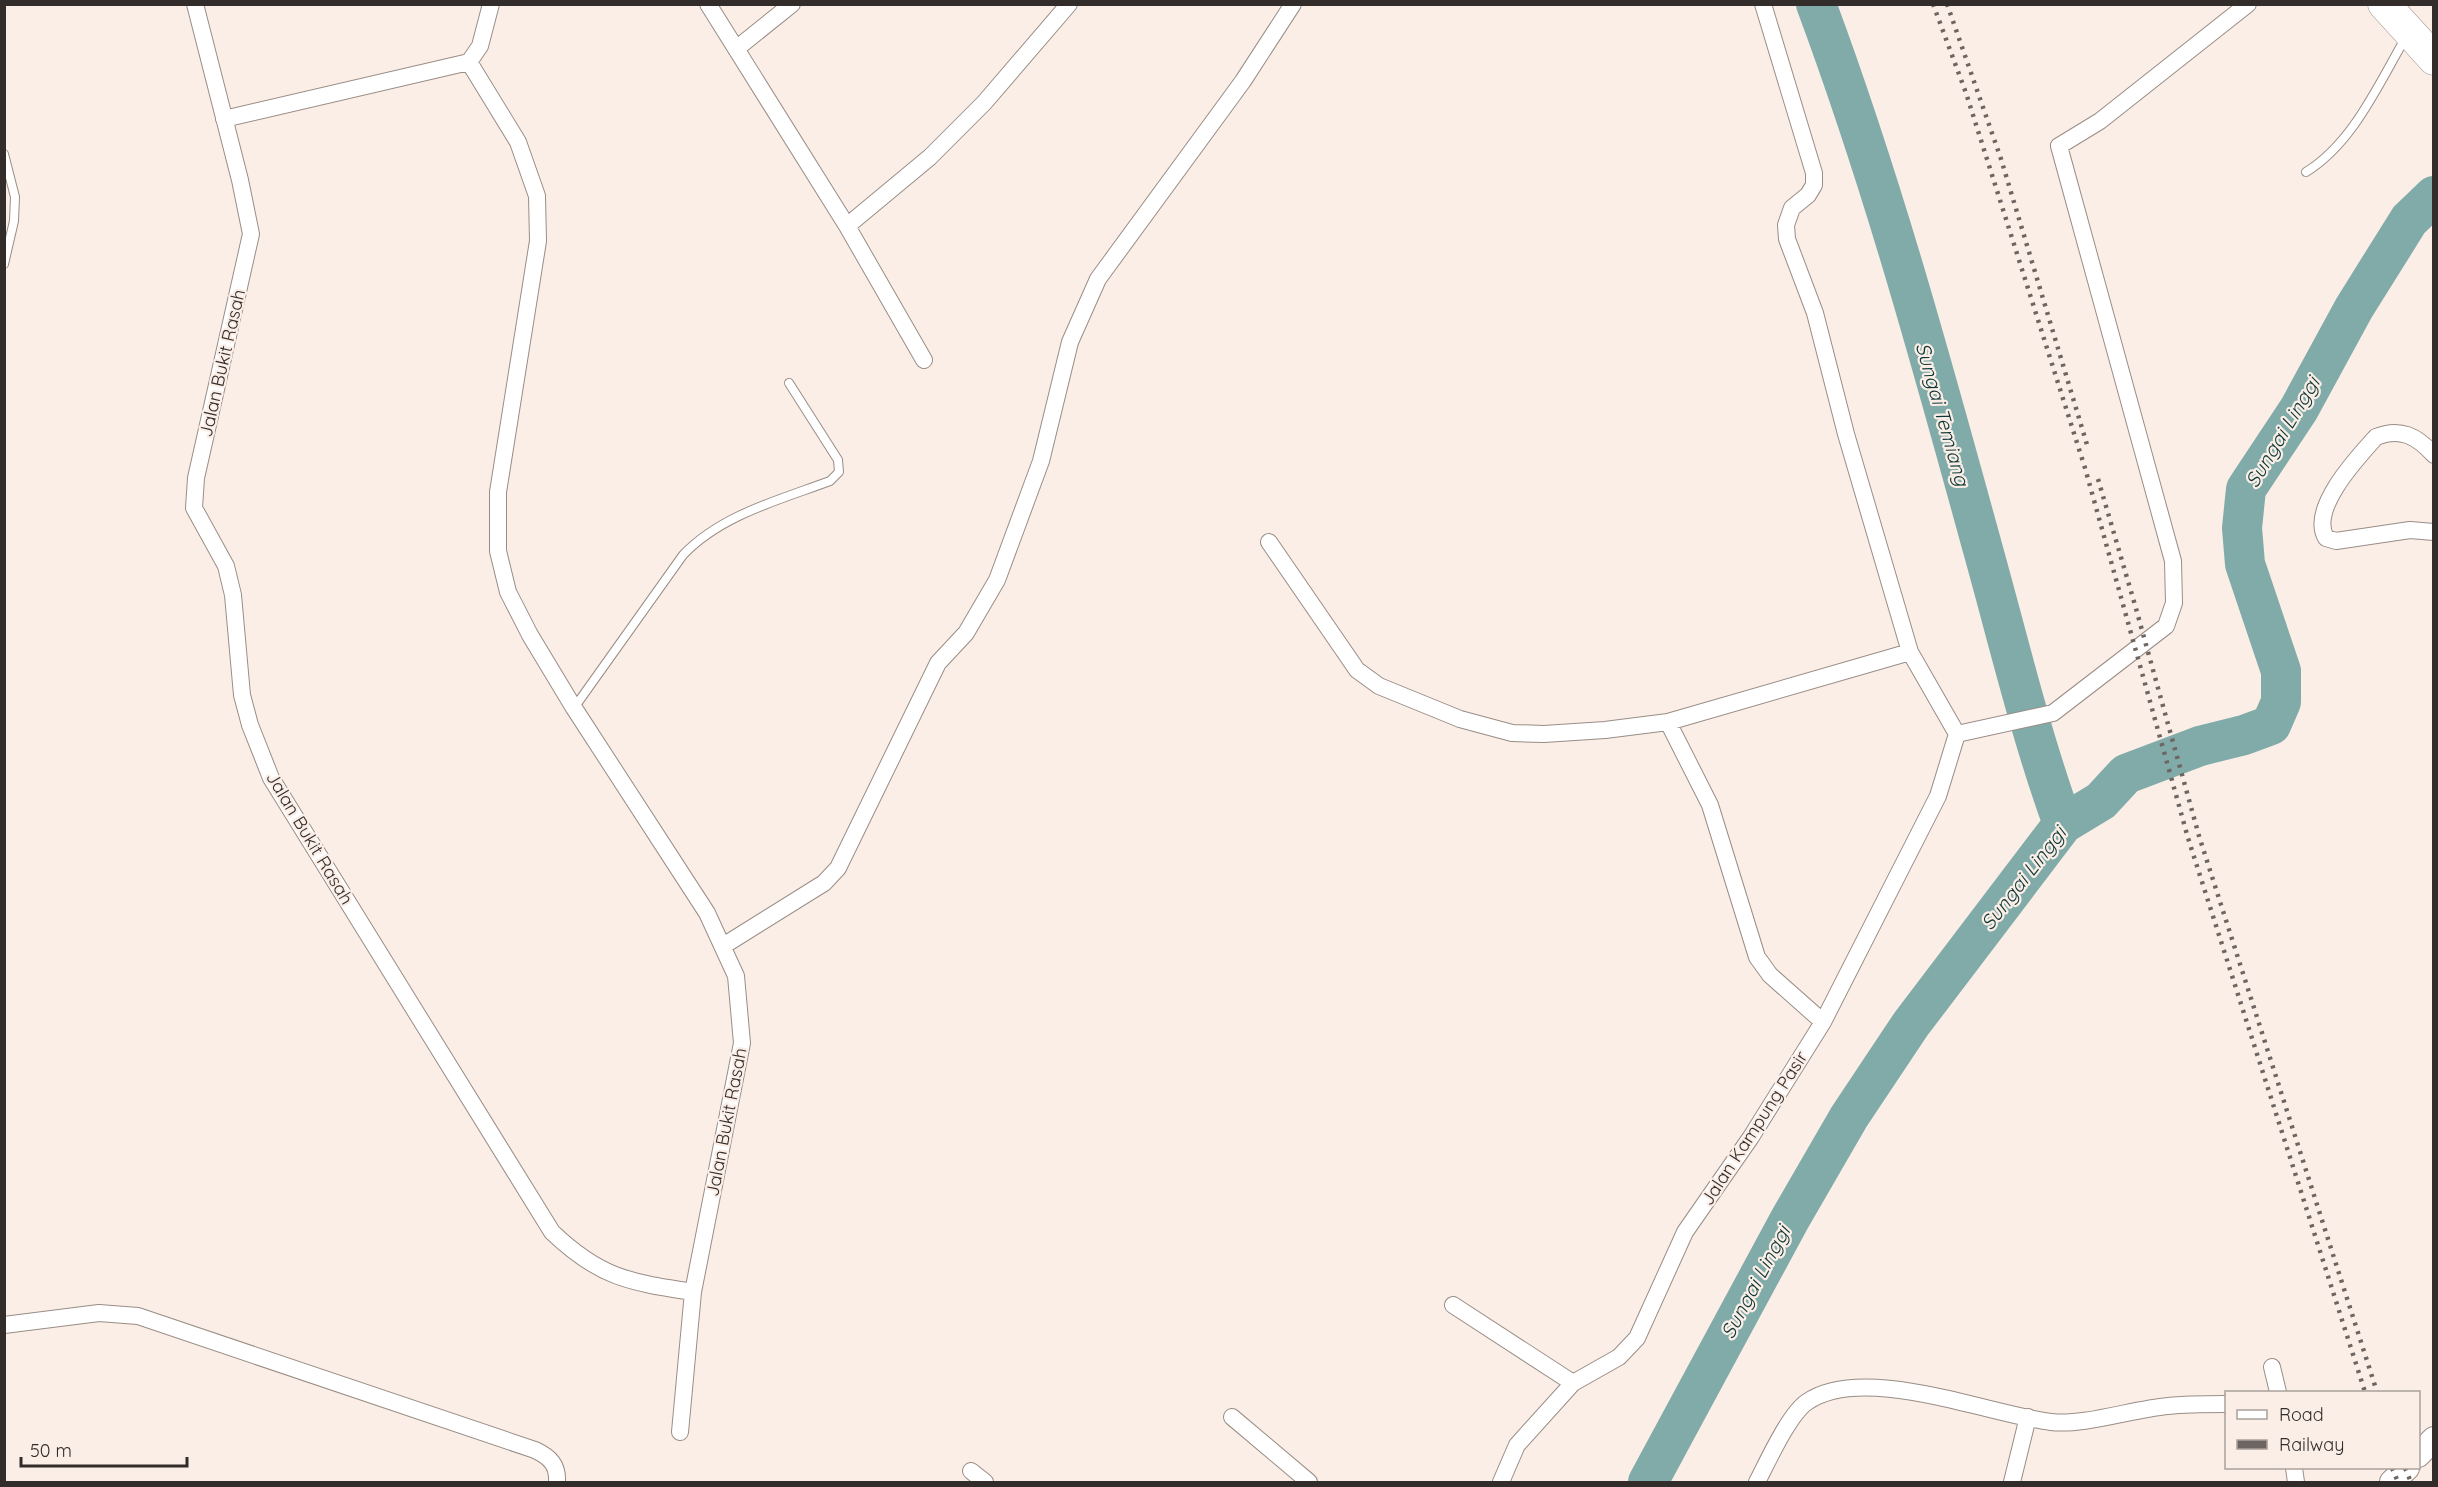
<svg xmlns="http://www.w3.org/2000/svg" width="2438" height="1487" viewBox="0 0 2438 1487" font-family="Quicksand,sans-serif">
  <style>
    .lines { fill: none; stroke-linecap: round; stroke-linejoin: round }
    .river { stroke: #81aba9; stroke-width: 40 }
    .lane-casing { stroke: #998d86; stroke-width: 10 }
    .street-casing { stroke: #998d86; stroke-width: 18 }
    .secondary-casing { stroke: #998d86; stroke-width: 26 }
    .highway-casing { stroke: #998d86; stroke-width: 33 }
    .lane { stroke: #fff; stroke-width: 8 }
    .street { stroke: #fff; stroke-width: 16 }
    .secondary { stroke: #fff; stroke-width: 24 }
    .highway { stroke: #fff; stroke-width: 32 }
    .rail { stroke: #6d6562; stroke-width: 4.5; stroke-dasharray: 3 6; stroke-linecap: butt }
    .labels { text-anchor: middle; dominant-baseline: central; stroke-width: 4.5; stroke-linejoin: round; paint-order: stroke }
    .street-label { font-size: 18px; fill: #322d2b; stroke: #fbeee7 }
    .water-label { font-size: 20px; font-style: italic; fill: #0b3635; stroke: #fbeee7 }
  </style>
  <rect width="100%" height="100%" fill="#fbeee7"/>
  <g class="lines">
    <path class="river" d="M1816,4C1882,181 1932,364 1982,546C2008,639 2030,733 2063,824
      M1648,1482L1790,1219L1849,1117L1911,1024L2063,824L2101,801L2126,774L2200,746L2244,735L2271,725L2281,702V671L2245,564L2242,528L2246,489L2299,409L2354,308L2409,220L2434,196"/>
    <g class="lane-casing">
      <path id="lane" d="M4,154L15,197L14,221L4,264
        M2306,172C2353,143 2378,85 2406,37
        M574,708L683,555C721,515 779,500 830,481L839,472L838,460L789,383"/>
    </g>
    <g class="street-casing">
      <path id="street" d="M195,4L240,180L251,234L196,478L194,508L226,566L233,595L242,695L250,725L271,778L552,1232C600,1278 629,1282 693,1292
        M708,4L847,226L924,360
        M1763,4L1814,173V185L1808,195L1792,208L1786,225L1787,239L1815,313L1846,434L1910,652L1957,734
        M736,49L792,4
        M469,62L518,142L537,196L538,241L498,492V551L508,592L530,635L574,708L707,913L736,976L742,1043L693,1292L680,1432
        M224,119L469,62L480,46L491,4
        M847,226L930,157L984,103L1069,4
        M2434,455C2417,436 2400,427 2376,437C2357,458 2309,509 2326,538L2336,541L2410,530L2434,532
        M1269,542L1357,670L1379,686L1460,719L1512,733L1544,734L1605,730L1668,722L1710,805L1757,957L1770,975L1823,1022
        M1668,722L1910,652
        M1957,734L2053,713L2166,626L2174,603L2173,561L2059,146L2100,121L2248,4
        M723,946L824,883L838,868L938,663L966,633L997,580L1041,461L1070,342L1098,279L1243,81L1293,4
        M1453,1305L1573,1383
        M4,1325L99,1313L138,1316L535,1450C550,1457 558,1465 557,1482
        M2272,1367L2278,1392
        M1232,1417L1309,1482
        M2294,1468L2296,1482
        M971,1471L985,1482
        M1501,1482L1517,1445L1573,1383L1619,1357L1637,1338L1685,1232L1751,1137L1823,1022L1938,796L1957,734
        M1757,1482C1767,1463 1789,1414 1807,1402C1863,1363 1988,1414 2051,1422C2084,1426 2133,1409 2168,1406C2187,1404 2207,1404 2226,1404
        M2012,1482L2028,1417"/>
    </g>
    <g class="secondary-casing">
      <path id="secondary" d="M2418,1455L2434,1439
        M2392,1482L2407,1468"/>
    </g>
    <g class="highway-casing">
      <path id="highway" d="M2384,4L2434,59"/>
    </g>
    <use href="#lane" class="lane"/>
    <use href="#street" class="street"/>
    <use href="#secondary" class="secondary"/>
    <use href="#highway" class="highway"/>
    <path class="rail" d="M1933,4L1966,93L2085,468L2188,838L2365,1392
      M1947,4L2001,159L2088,448
      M2098,479L2135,605L2199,836L2377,1392
      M2392,1468L2398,1482
      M2405,1468L2411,1482"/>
  </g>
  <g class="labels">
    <g class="street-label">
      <text transform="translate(222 363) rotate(-77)">Jalan Bukit Rasah</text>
      <text transform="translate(310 838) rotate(59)">Jalan Bukit Rasah</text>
      <text transform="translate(726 1122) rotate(-79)">Jalan Bukit Rasah</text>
      <text transform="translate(1754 1128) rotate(-57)">Jalan Kampung Pasir</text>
    </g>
    <g class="water-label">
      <text transform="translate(1943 414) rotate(74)">Sungai Temiang</text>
      <text transform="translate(2282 432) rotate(-59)">Sungai Linggi</text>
      <text transform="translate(2023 878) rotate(-52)">Sungai Linggi</text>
      <text transform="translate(1755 1282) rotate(-62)">Sungai Linggi</text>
    </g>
  </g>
  <rect width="2438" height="1487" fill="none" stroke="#322d2b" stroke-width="12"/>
  <rect x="2225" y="1391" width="195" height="78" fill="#fbeee7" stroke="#aba19c" stroke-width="1.5"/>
  <rect x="2237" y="1410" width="30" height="9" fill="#ffffff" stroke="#aba19c" stroke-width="1.5"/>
  <text x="2279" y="1421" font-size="18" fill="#322d2b">Road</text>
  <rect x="2237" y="1440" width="30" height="9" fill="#6d6562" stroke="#aba19c" stroke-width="1.5"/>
  <text x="2279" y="1451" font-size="18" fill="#322d2b">Railway</text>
  <path d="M21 1457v9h166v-9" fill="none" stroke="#322d2b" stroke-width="3"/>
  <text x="30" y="1457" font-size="18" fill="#322d2b" stroke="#fbeee7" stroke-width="4.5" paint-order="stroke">50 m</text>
</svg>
